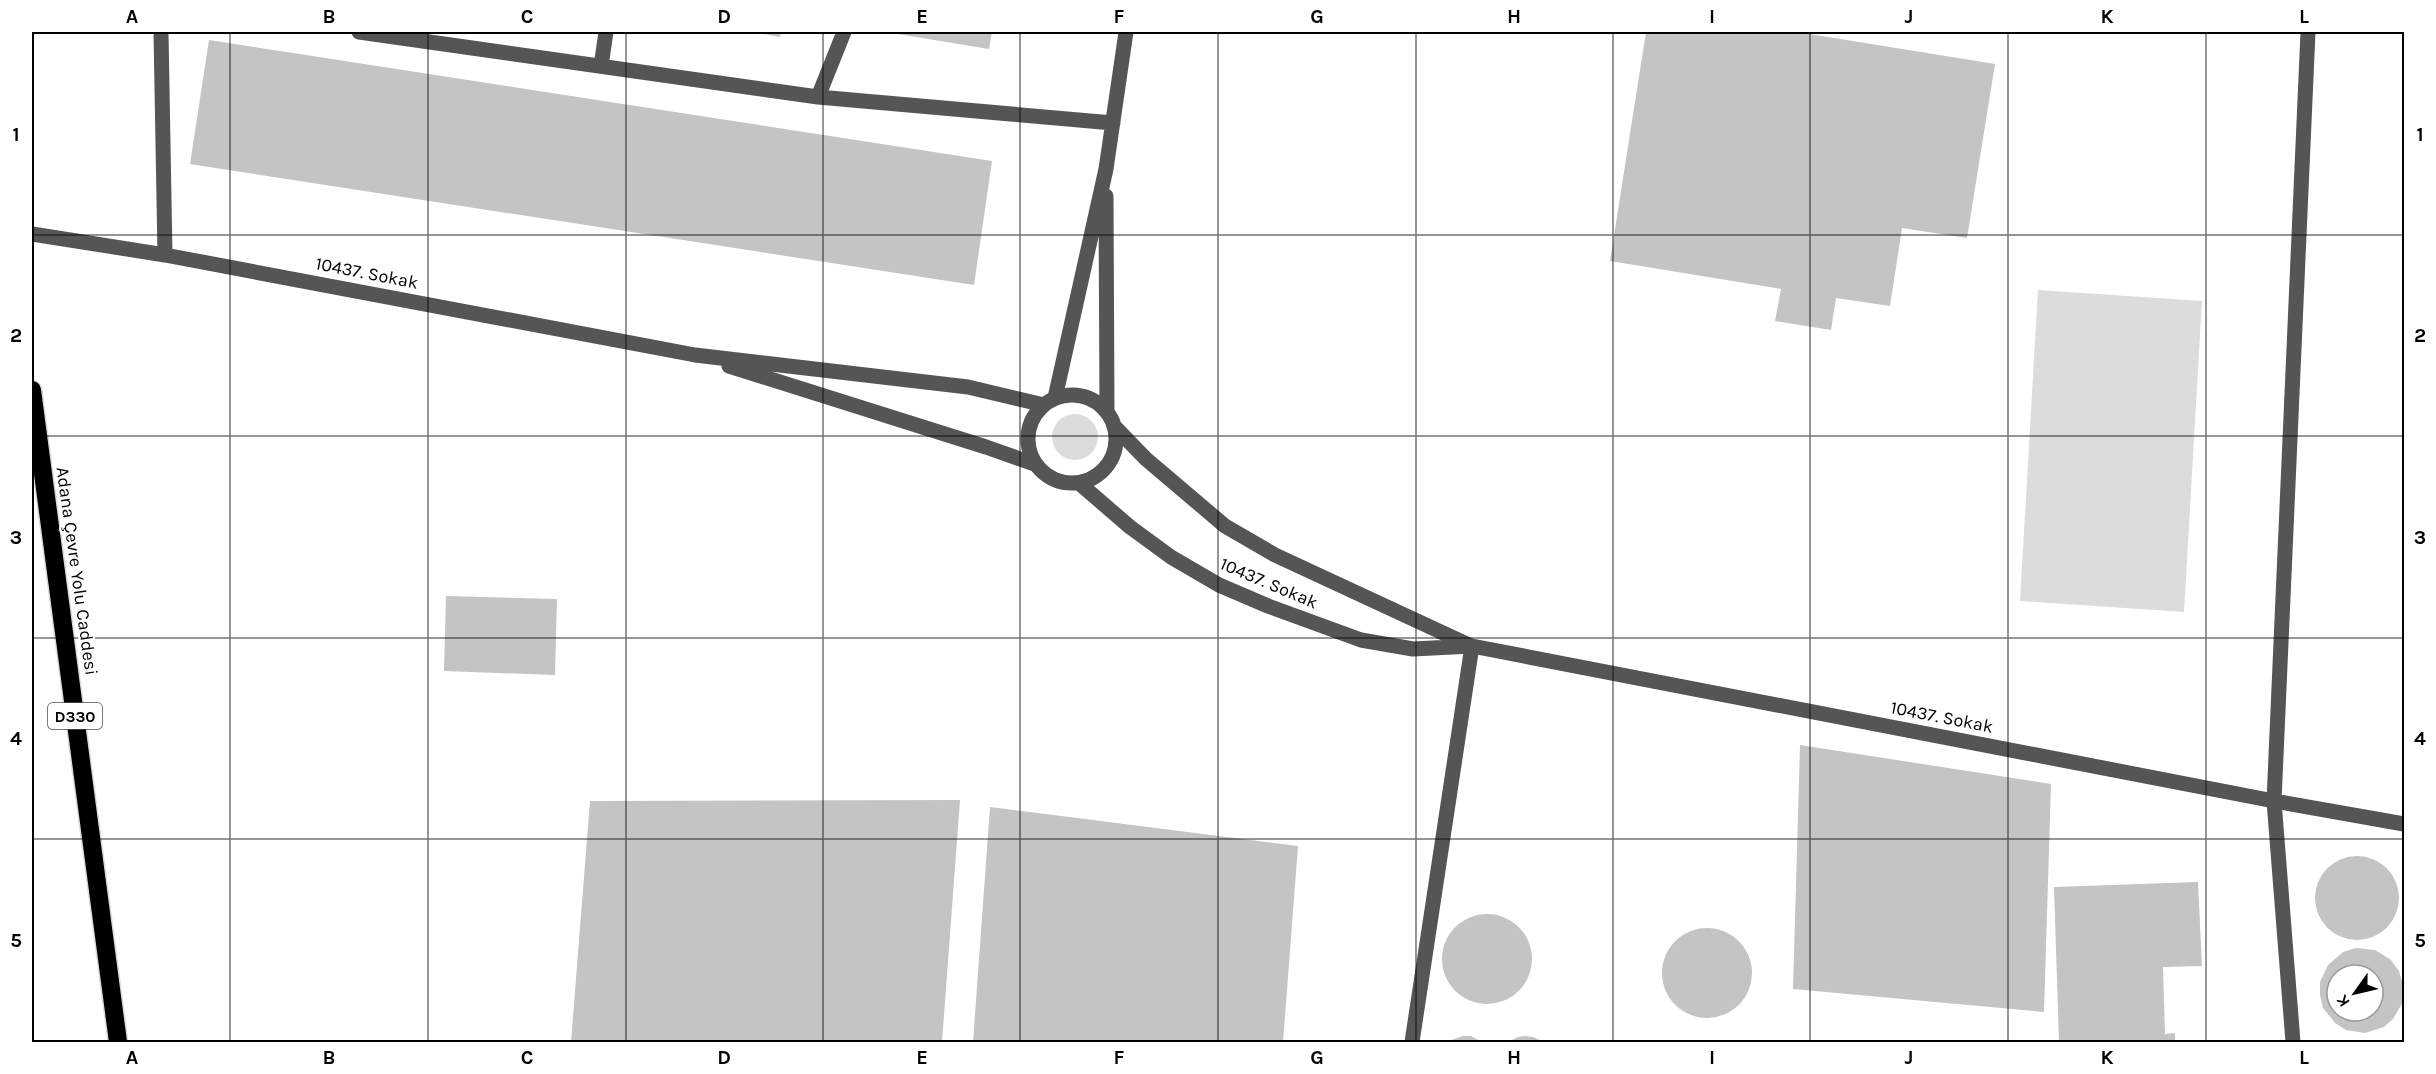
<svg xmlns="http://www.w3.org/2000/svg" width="2436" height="1074" viewBox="0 0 2436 1074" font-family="Karla,sans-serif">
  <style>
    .green { fill: #dcdcdc }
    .building { fill: #c4c4c4; fill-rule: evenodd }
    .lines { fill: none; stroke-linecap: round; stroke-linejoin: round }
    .highway-casing { stroke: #dbdbdb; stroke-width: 21 }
    .minor { stroke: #555; stroke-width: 15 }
    .highway { stroke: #000; stroke-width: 18 }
    .grid { fill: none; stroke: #000; stroke-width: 1.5; stroke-opacity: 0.55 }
    .labels { text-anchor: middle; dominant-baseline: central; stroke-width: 4.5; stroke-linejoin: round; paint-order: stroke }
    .shield { fill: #fff; stroke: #4c4c4c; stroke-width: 1.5 }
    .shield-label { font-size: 16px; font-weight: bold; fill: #000 }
    .street-label { font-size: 18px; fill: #000; stroke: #fff }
    .neatline { fill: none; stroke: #000; stroke-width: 2 }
    .grid-label { font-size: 20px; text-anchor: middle; font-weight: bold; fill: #000 }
  </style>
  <rect width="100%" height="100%" fill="#fff"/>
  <path class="green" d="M2038,290L2202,301L2184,612L2020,601Z
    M1052 437a23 23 0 1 1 46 0a23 23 0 1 1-46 0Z"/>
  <path class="building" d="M753,32H781L780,37Z
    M886,32H992L989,49Z
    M1646,32H1797L1995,64L1967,238L1902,228L1890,306L1836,298L1831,330L1775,321L1781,289L1610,261Z
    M209,40L992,161L974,285L190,164Z
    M446,596L557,599L555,675L444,671Z
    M1800,745L2051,784L2044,1012L1793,989Z
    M960,800L942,1042H571L590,801Z
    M990,807L1298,846L1283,1042H973Z
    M2315 898a42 42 0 1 1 84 0a42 42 0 1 1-84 0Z
    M2198,882L2202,966L2163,967L2165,1034L2175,1033V1042H2059L2054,887Z
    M1442 959a45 45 0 1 1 90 0a45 45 0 1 1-90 0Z
    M1662 973a45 45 0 1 1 90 0a45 45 0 1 1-90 0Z
    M2356,948L2375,950L2391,960L2399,971L2404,989L2403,1002L2393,1019L2384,1027L2365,1033L2346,1030L2335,1023L2323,1008L2320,995V982L2328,965L2343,952ZM2337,975H2373V1011H2337Z
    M1463,1036H1471L1482,1042H1445Z
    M1525,1036L1533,1037L1544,1042H1508L1518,1037Z"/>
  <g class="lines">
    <g class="highway-casing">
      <path id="highway" d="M32,390L118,1042"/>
    </g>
    <path class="minor" d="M161,32L165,255
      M359,32L818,97L1113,123
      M601,66L606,32
      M818,97L844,32
      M1106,196L1107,412
      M32,234L165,255L695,355L968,387L1044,405
      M729,366L986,447L1037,465
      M1028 439a44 44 0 1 1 88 0a44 44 0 1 1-88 0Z
      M1055,398L1106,169L1126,32
      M1114,426L1146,459L1225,526L1275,555L1469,645
      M1079,483L1130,527L1171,557L1219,585L1268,606L1361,640L1413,649L1472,646L2274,801L2404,824
      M1412,1042L1472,646
      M2293,1042L2274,801L2308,32"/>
    <use href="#highway" class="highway"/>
  </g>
  <path class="grid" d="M230,32V1042M428,32V1042M626,32V1042M823,32V1042M1020,32V1042M1218,32V1042M1416,32V1042M1613,32V1042M1810,32V1042M2008,32V1042M2206,32V1042M32,235H2404M32,436H2404M32,638H2404M32,839H2404"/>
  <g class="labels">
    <rect class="shield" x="48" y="703" width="54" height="26" rx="4.5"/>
    <g class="shield-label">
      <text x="75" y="716">D330</text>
    </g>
    <g class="street-label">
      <text transform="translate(367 273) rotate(11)">10437. Sokak</text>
      <text transform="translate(77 571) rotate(82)">Adana Çevre Yolu Caddesi</text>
      <text transform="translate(1269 583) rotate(23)">10437. Sokak</text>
      <text transform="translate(1942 717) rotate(11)">10437. Sokak</text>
    </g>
  </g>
  <rect width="2436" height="1074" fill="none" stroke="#ffffff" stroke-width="66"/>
  <g transform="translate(2355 993) rotate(236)"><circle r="28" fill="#ffffff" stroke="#999999" stroke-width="1.5"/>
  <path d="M0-4.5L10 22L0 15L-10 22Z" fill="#000000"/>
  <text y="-9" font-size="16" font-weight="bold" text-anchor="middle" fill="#000000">K</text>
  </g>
  <rect x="33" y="33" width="2370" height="1008" class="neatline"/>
  <g class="grid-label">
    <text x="132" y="23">A</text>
    <text x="329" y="23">B</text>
    <text x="527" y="23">C</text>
    <text x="724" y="23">D</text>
    <text x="922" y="23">E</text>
    <text x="1119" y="23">F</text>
    <text x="1317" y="23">G</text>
    <text x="1514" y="23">H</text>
    <text x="1712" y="23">I</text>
    <text x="1909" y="23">J</text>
    <text x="2107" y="23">K</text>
    <text x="2304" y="23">L</text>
    <text x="16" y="141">1</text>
    <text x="2420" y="141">1</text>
    <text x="16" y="342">2</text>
    <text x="2420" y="342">2</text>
    <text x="16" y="544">3</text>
    <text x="2420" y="544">3</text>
    <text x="16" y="745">4</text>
    <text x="2420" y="745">4</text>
    <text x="16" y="947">5</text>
    <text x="2420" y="947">5</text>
    <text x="132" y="1064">A</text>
    <text x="329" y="1064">B</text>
    <text x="527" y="1064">C</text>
    <text x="724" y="1064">D</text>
    <text x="922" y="1064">E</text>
    <text x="1119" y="1064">F</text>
    <text x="1317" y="1064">G</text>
    <text x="1514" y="1064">H</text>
    <text x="1712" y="1064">I</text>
    <text x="1909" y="1064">J</text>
    <text x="2107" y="1064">K</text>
    <text x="2304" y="1064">L</text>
  </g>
</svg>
